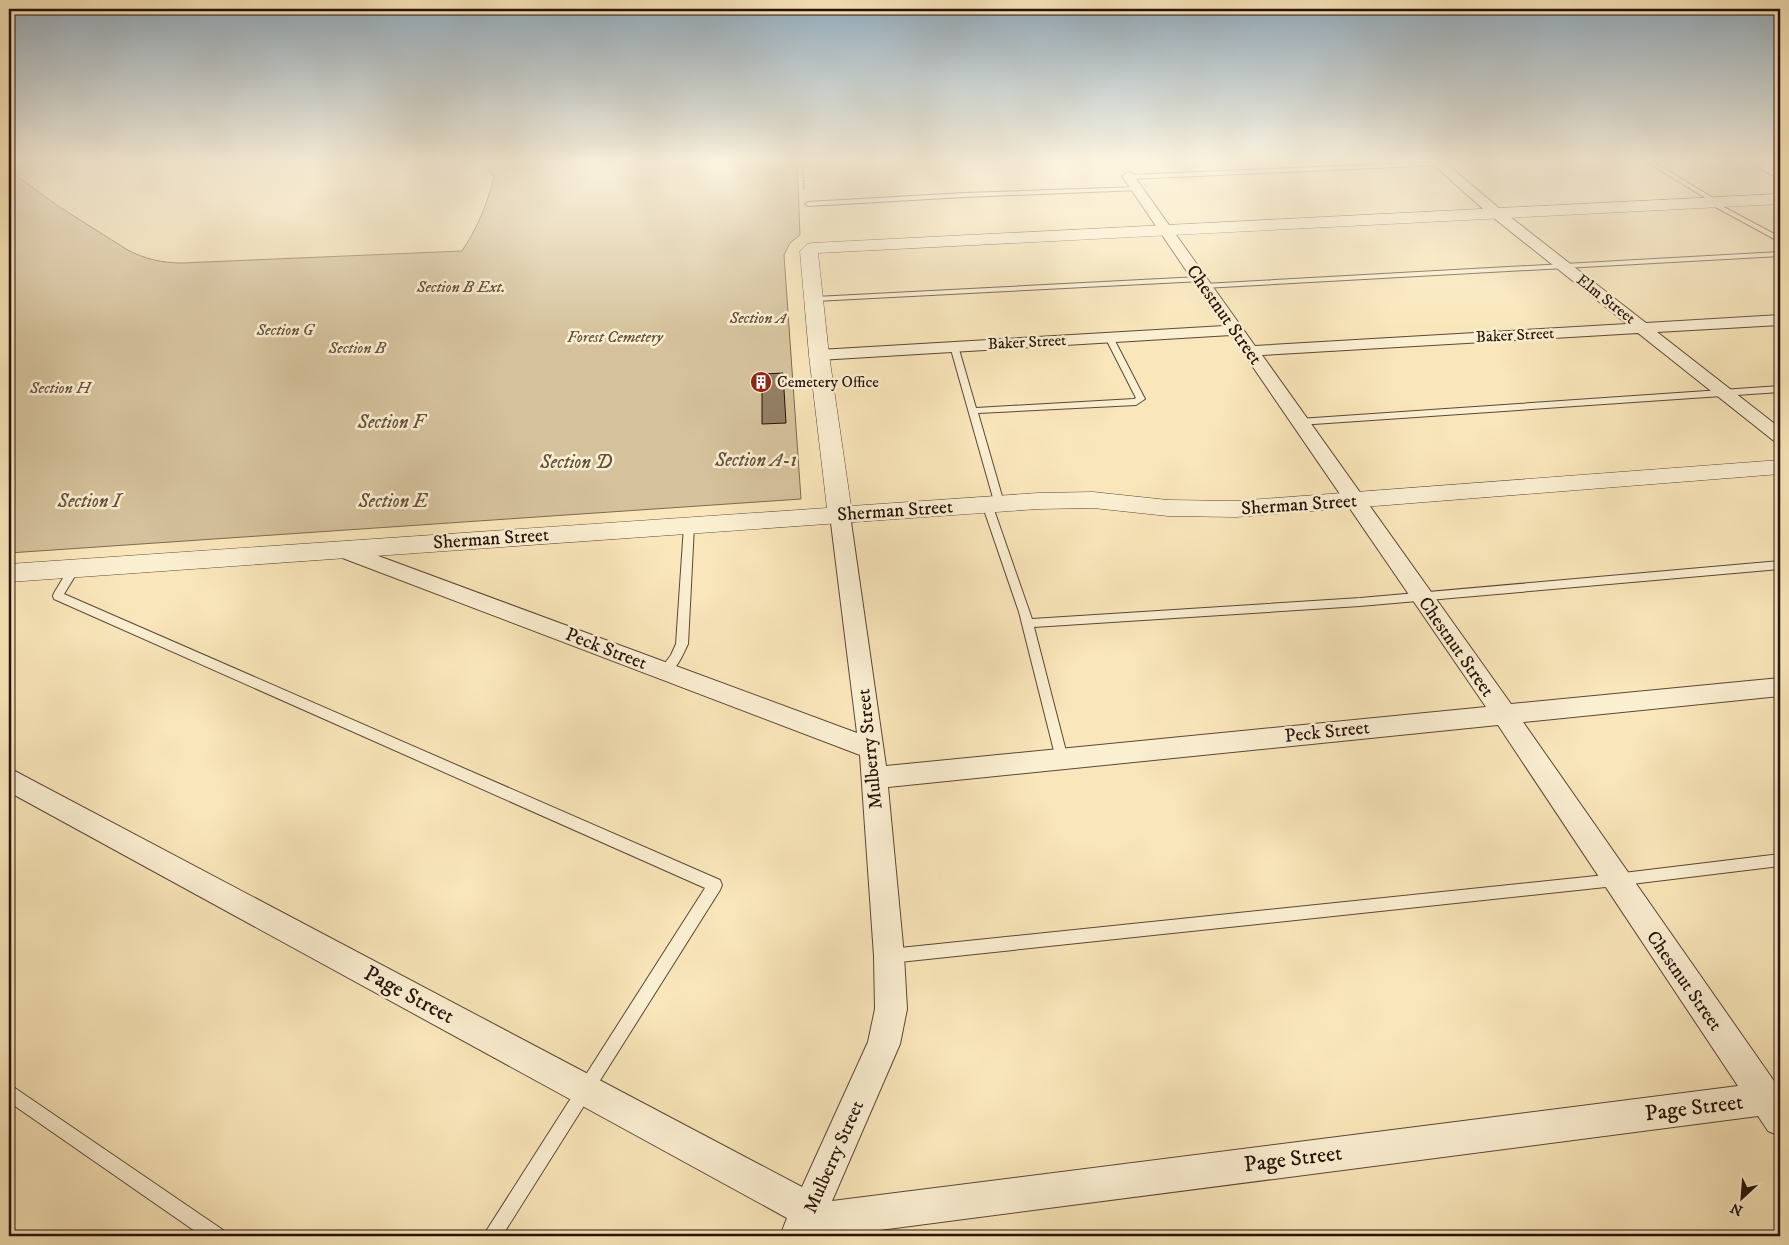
<svg xmlns="http://www.w3.org/2000/svg" width="1789" height="1245" viewBox="0 0 1789 1245" font-family="'IM FELL DW Pica',serif">
  <style>
    .green { fill: #d5c29c; stroke: #7e6a52 }
    .building { fill: #948065; stroke: #261208 }
    .lines { fill: none; stroke-linecap: round; stroke-linejoin: round }
    .service-casing { stroke: #5b4734; stroke-width: 2 }
    .minor-casing { stroke: #5b4734; stroke-width: 2 }
    .tertiary-casing { stroke: #5b4734; stroke-width: 1 }
    .secondary-casing { stroke: #261208; stroke-width: 1 }
    .path { stroke: #261208; stroke-width: 2; stroke-dasharray: 0.5 1; stroke-linecap: butt }
    .service { fill: #fbefd2; fill-rule: evenodd }
    .minor { fill: #fbefd2; fill-rule: evenodd }
    .tertiary { fill: #fbefd2; fill-rule: evenodd }
    .secondary { fill: #fbefd2; fill-rule: evenodd }
    .labels { text-anchor: middle; dominant-baseline: central; stroke-width: 5; stroke-linejoin: round; paint-order: stroke }
    .far-park-label { font-size: 16px; font-style: italic; fill: #63503c; stroke: #fbefd2 }
    .far-street-label { font-size: 16px; fill: #261208; stroke: #fbefd2 }
    .far-poi-label { font-size: 16px; fill: #261208; stroke: #fbefd2; text-anchor: start }
    .street-label { font-size: 19px; fill: #261208; stroke: #fbefd2 }
    .park-label { font-size: 19px; font-style: italic; fill: #63503c; stroke: #fbefd2 }
    .near-street-label { font-size: 22px; fill: #261208; stroke: #fbefd2 }
  </style>
  <rect width="100%" height="100%" fill="#f9e6ba"/>
  <filter id="stains"><feTurbulence type="fractalNoise" baseFrequency=".004" numOctaves="4"/><feColorMatrix values="0 0 0 0 .2 0 0 0 0 .09 0 0 0 0 .02 0 0 0 .5 -.17"/></filter>
  <radialGradient id="worn" r=".72"><stop offset=".6" stop-color="#630" stop-opacity="0"/><stop offset="1" stop-color="#630" stop-opacity=".3"/></radialGradient>
  <path class="green" d="M479,159H797L800,235L790,243L784,255L801,499L9,553V170L58,206L126,249C144,259 162,263 182,263L462,251C478,227 487,204 494,177Z"/>
  <path class="building" d="M783,373L786,423L762,424V374Z"/>
  <g class="lines">
    <g class="service-casing">
      <path id="service" d="M1641,159H1649L1718,201V204L1780,237V242L1708,203L1709,200Z
        M1438,162L1441,164L1440,165L1129,179L1126,177L1129,175Z
        M1137,187L1139,188V190L964,197L808,206L805,204L808,202L964,193Z
        M1780,252V256L1204,288L1200,286L1204,284Z
        M1199,277H1202V281L815,301L811,299L815,297Z
        M1106,335L1113,337L1145,399L1136,405L978,413L1004,503L1003,505H995L950,346L954,344L958,346L976,408L1134,399L1136,398L1105,337Z
        M1780,386V392L1299,425L1294,422L1299,419Z
        M987,501L992,504L1032,619L1360,598L1780,561V569L1360,606L1034,627L1068,759L1067,763L1062,764L1057,763L1056,759L1019,612L982,504Z
        M689,523L694,526L688,644C683,654 674,678 661,674L659,671L671,655L676,644L684,526Z
        M75,564L80,568L64,594L720,880L722,885L720,890L502,1236H483L705,888L54,599L53,596L54,593L71,565Z
        M1780,854V866L1615,886L890,963L885,961L883,956L885,951L890,949L1615,874Z
        M9,1084L223,1230L226,1236H202L9,1102Z"/>
    </g>
    <g class="minor-casing">
      <path id="minor" d="M1427,159H1441L1500,209L1646,323L1780,315V325L1657,332L1780,428V443L1774,441L1638,333L1262,355L1511,704L1780,678V696L1523,722L1774,1081H1780V1136L1768,1131L1758,1116L834,1236H780L787,1218L9,792V768L802,1187L868,1042L875,1009L874,956L860,755L332,554L329,549L332,544L339,542L346,544L857,733L830,515L833,510L840,509L847,510L850,515L886,766L1486,707L1231,335L819,360L813,359L811,355L813,351L819,350L1224,326L1122,176L1128,172L1132,173L1255,346L1627,324L1490,215ZM1498,725L1738,1086L832,1201L900,1044L907,1009L904,956L888,787Z"/>
    </g>
    <g class="tertiary-casing">
      <path id="tertiary" d="M1780,194V204L818,253L829,355L851,506L1038,493L1093,492L1168,500L1236,501L1780,460V474L1236,517L1168,516L1093,508L1038,509L9,582V564L827,508L809,355L800,251L807,244L813,243Z"/>
    </g>
    <g class="secondary-casing">
      <path id="secondary" d="M1744,159H1763L1780,169V180Z"/>
    </g>
    <path class="path" d="M802,159L804,190"/>
    <use href="#service" class="service"/>
    <use href="#minor" class="minor"/>
    <use href="#tertiary" class="tertiary"/>
    <use href="#secondary" class="secondary"/>
  </g>
  <linearGradient id="sky" x2="0" y2="1"><stop stop-color="#92abbd"/><stop offset="0.48" stop-color="#fcf4e0"/><stop offset="1" stop-color="#fcf4e0" stop-opacity="0"/></linearGradient>
  <rect width="1789" height="334" fill="url(#sky)"/>
  <defs>
    <g id="building-disc" transform="scale(1.125)"><circle r="9.5" fill="#8f2418" stroke="#fbefd2"/><path d="M-4-6H4V6H1V3H-1V6H-4ZM-2.5-4.3h1.7v1.8h-1.7ZM.8-4.3h1.7v1.8H.8ZM-2.5-1h1.7V.8h-1.7ZM.8-1h1.7V.8H.8Z" fill="#fff"/></g>
  </defs>
  <g fill-rule="evenodd">
    <use href="#building-disc" x="761" y="382"/>
  </g>
  <g class="labels">
    <g class="far-park-label">
      <text x="461" y="287">Section B Ext.</text>
      <text x="758" y="318">Section A</text>
      <text x="285" y="330">Section G</text>
      <text x="615" y="337">Forest Cemetery</text>
      <text x="357" y="348">Section B</text>
      <text x="60" y="388">Section H</text>
    </g>
    <g class="far-street-label">
      <text transform="translate(1606 299) rotate(38)">Elm Street</text>
      <text transform="translate(1515 335) rotate(-3)">Baker Street</text>
      <text transform="translate(1027 342) rotate(-3)">Baker Street</text>
    </g>
    <g class="far-poi-label">
      <text x="777" y="382">Cemetery Office</text>
    </g>
    <g class="street-label">
      <text transform="translate(1224 315) rotate(55)">Chestnut Street</text>
      <text transform="translate(1299 505) rotate(-4)">Sherman Street</text>
      <text transform="translate(895 511) rotate(-4)">Sherman Street</text>
      <text transform="translate(491 539) rotate(-4)">Sherman Street</text>
      <text transform="translate(1456 647) rotate(55)">Chestnut Street</text>
      <text transform="translate(606 649) rotate(21)">Peck Street</text>
      <text transform="translate(1327 732) rotate(-6)">Peck Street</text>
      <text transform="translate(870 749) rotate(-96)">Mulberry Street</text>
      <text transform="translate(1684 981) rotate(55)">Chestnut Street</text>
      <text transform="translate(834 1157) rotate(-66)">Mulberry Street</text>
    </g>
    <g class="park-label">
      <text x="391" y="422">Section F</text>
      <text x="756" y="460">Section A-1</text>
      <text x="576" y="462">Section D</text>
      <text x="89" y="501">Section I</text>
      <text x="393" y="501">Section E</text>
    </g>
    <g class="near-street-label">
      <text transform="translate(409 995) rotate(28)">Page Street</text>
      <text transform="translate(1694 1108) rotate(-7)">Page Street</text>
      <text transform="translate(1293 1159) rotate(-7)">Page Street</text>
    </g>
  </g>
  <rect width="1789" height="1245" fill="none" stroke="#f9e6ba" stroke-width="30"/>
  <rect x="10" y="10" width="1769" height="1225" fill="none" stroke="#261208" stroke-width="2.5"/>
  <rect x="15" y="15" width="1759" height="1215" fill="none" stroke="#261208"/>
  <g transform="translate(1742 1198) rotate(206)" stroke="#fbefd2" stroke-width="4" paint-order="stroke">
  <path d="M0-4L9 19L0 12L-9 19Z" fill="#261208"/>
  <text y="-8" font-size="14" font-weight="bold" text-anchor="middle" fill="#261208">N</text>
  </g>
  <rect width="100%" height="100%" filter="url(#stains)"/>
  <rect width="100%" height="100%" fill="url(#worn)"/>
</svg>
